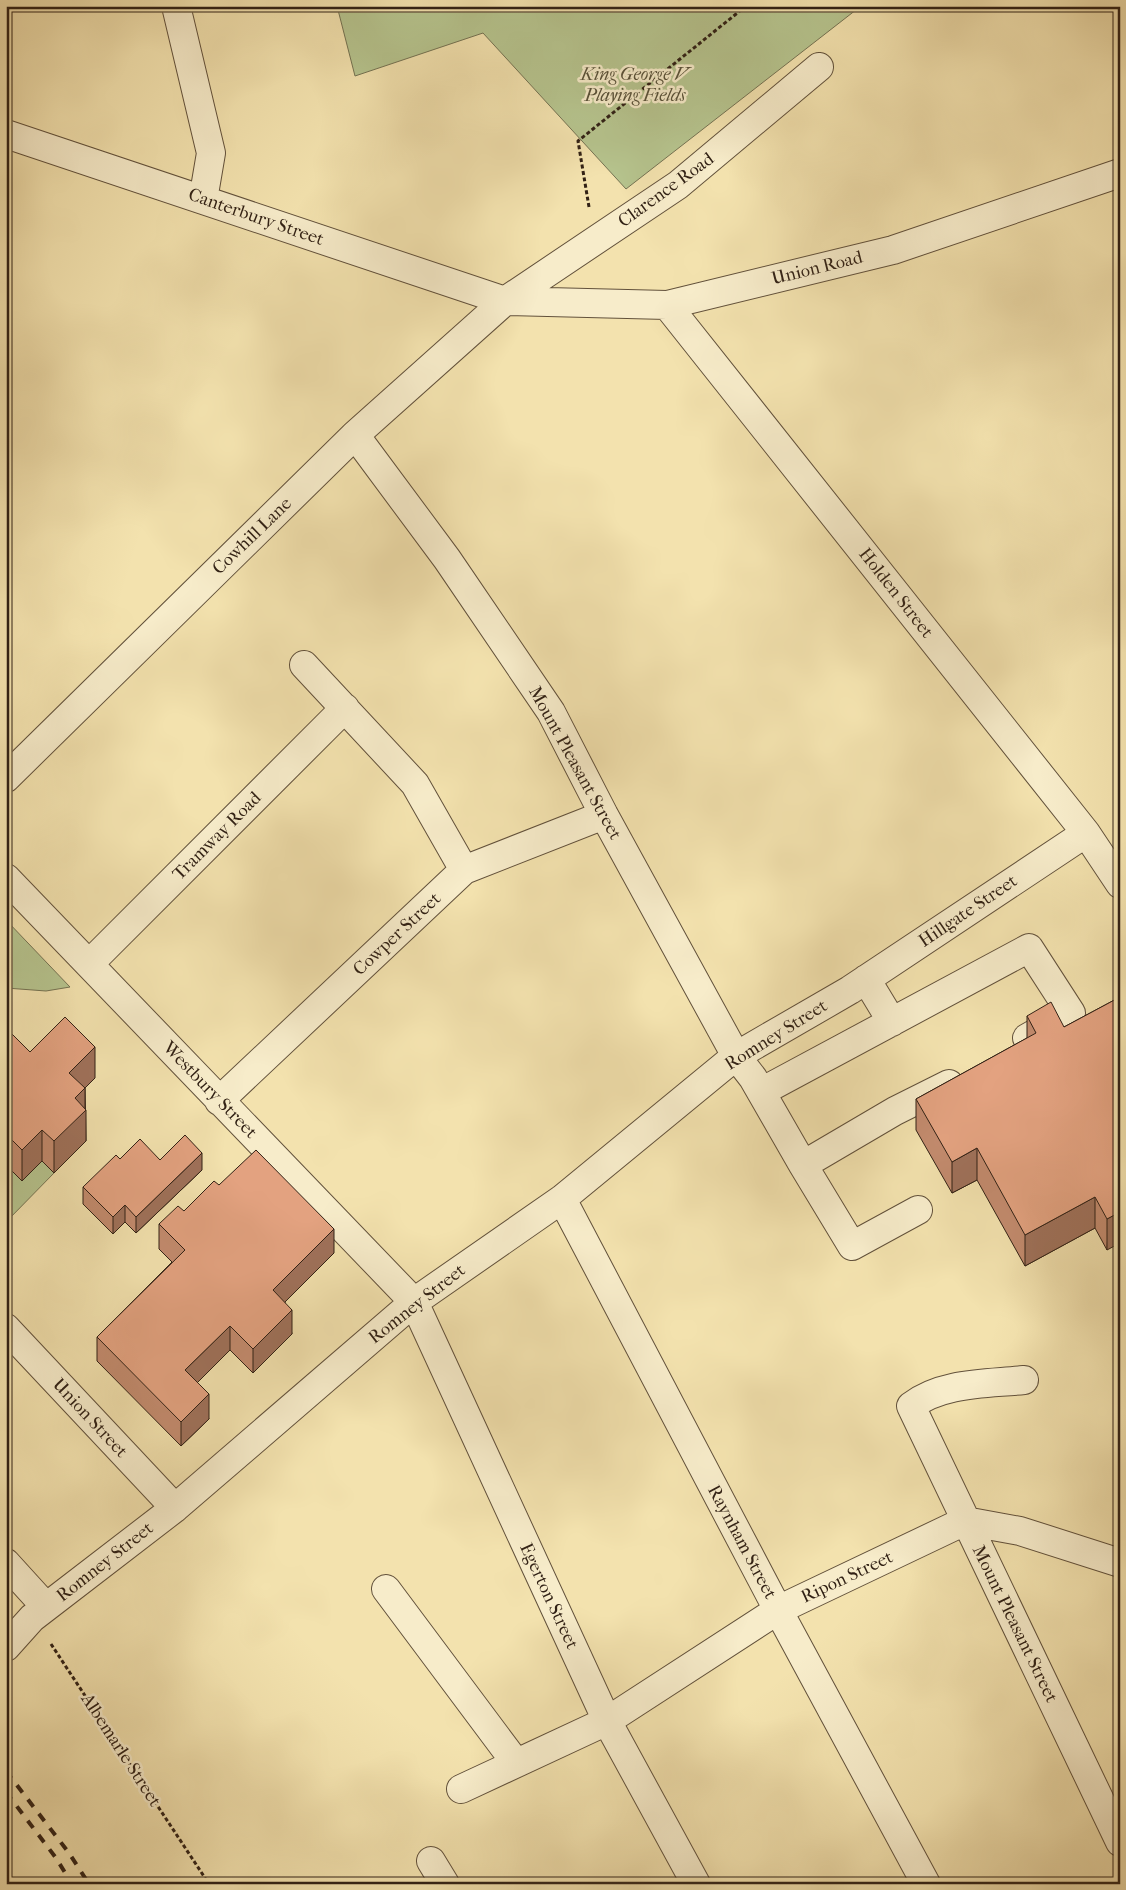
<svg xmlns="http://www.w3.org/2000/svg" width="1126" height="1890" viewBox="0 0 1126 1890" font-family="'IM FELL French Canon',serif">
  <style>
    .green { fill: #b6c48e; stroke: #747252 }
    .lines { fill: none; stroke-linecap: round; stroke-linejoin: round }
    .minor-casing { stroke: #62513b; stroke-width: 30 }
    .path { stroke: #312115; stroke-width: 3; stroke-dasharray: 4 2.5; stroke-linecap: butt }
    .minor { stroke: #f7ecca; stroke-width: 28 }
    .rail { stroke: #312115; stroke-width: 4; stroke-dasharray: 9 9; stroke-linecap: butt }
    .wall { fill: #c38b6e; stroke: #312115 }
    .shaded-wall { fill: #9f715a; stroke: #312115 }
    .building { fill: #e3a280; stroke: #312115 }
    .labels { text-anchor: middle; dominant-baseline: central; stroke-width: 5; stroke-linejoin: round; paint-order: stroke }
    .park-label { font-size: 18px; font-style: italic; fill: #595239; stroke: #f7ecca }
    .street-label { font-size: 18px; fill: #312115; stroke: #f7ecca }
  </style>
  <rect width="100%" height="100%" fill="#f3e2ae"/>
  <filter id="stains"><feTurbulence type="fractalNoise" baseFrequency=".004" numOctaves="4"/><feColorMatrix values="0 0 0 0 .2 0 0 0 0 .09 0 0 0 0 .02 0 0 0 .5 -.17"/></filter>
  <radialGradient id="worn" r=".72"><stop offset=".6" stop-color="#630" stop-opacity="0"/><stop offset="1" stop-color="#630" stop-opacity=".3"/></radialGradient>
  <path class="green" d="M337,6H861L626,189L483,33L355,76Z
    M6,920L70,987L46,991L6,988Z
    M42,1161L54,1173L6,1222V1165L22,1181Z"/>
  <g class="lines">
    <g class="minor-casing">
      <path id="minor" d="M176,6L211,153L203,200
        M6,134L505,301L667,305L893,250L1120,173
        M667,305L1086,833L1120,884
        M355,435L447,559L551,712L604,815L736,1056L753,1078L803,1165L895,1111L949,1084
        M304,665L415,784L464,870
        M6,778L355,435L505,301L678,185L819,67
        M6,878L414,1302L607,1721L696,1884
        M89,964L345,708
        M866,979L892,1022
        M761,1092L1029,948L1071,1013L1027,1038
        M219,1101L464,870L604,815
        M803,1165L852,1246L918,1210
        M562,1199L778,1610L926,1884
        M6,1328L175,1508
        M1024,1380C987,1384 942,1382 911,1406L1120,1842
        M6,1563L46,1607
        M386,1589L516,1763
        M6,1647L32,1618L175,1508L414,1302L562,1199L736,1056L850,990L1086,833
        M461,1789L607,1721L778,1610L965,1521L1020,1531L1120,1563
        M431,1861L445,1884"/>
    </g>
    <path class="path" d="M589,207L578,141L746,6
      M51,1644L209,1884"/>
    <use href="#minor" class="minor"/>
    <path class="rail" d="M6,1771L69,1853L89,1884
      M6,1792L56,1858L72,1884"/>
  </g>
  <path class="wall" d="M1120,997L1107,1250L1095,1228L1025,1266L977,1180L952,1193L916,1130V1099L1027,1038V1016L1064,1027Z
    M6,1028L30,1052L95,1078L85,1088L86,1141L54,1173L42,1161L22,1181L6,1165Z
    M120,1159L160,1160L202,1170L136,1233L125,1222L113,1234L83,1204V1187Z
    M219,1185L334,1253L285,1302L292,1334L253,1373L230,1350L197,1383L209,1419L181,1446L97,1361V1337L172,1262L159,1249V1224L184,1211Z"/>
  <path class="shaded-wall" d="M95,1047V1078L69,1104V1073Z
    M85,1088V1111L86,1110V1141L54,1173V1141L75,1098Z
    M42,1130V1161L22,1181V1150Z
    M977,1148V1180L952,1193V1162Z
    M202,1153V1170L136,1233V1217Z
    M1095,1197V1228L1025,1266V1235Z
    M125,1205V1222L113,1234V1217Z
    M1120,1212V1243L1107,1250V1219Z
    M334,1229V1253L273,1314V1290Z
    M292,1310V1334L253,1373V1349Z
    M230,1326V1350L185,1395V1370Z
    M209,1394V1419L181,1446V1422Z"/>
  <path class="building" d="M1120,997V1212L1107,1219L1095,1197L1025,1235L977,1148L952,1162L916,1099L1036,1033L1027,1016L1051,1002L1064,1027Z
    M65,1017L95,1047L69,1073L85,1088L75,1098L86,1110L54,1141L42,1130L22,1150L6,1134V1028L30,1052Z
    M185,1135L202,1153L136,1217L125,1205L113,1217L83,1187L116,1155L120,1159L140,1139L160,1160Z
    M256,1150L334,1229L273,1290L292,1310L253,1349L230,1326L185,1370L209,1394L181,1422L97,1337L185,1250L159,1224L178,1206L184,1211L214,1181L219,1185Z"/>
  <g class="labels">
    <g class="park-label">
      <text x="635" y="74">King George V<tspan x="635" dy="21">Playing Fields</tspan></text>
    </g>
    <g class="street-label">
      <text transform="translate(666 190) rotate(-36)">Clarence Road</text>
      <text transform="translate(256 217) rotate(19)">Canterbury Street</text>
      <text transform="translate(817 268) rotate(-14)">Union Road</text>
      <text transform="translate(252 536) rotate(-44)">Cowhill Lane</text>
      <text transform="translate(896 593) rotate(52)">Holden Street</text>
      <text transform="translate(575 763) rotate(61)">Mount Pleasant Street</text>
      <text transform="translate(217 836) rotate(-45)">Tramway Road</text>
      <text transform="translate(968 911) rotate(-34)">Hillgate Street</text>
      <text transform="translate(397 934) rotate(-43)">Cowper Street</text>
      <text transform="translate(776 1035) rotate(-32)">Romney Street</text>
      <text transform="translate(210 1090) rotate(46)">Westbury Street</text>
      <text transform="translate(417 1304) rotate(-38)">Romney Street</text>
      <text transform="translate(90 1418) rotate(47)">Union Street</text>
      <text transform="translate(742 1542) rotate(62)">Raynham Street</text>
      <text transform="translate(105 1562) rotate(-38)">Romney Street</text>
      <text transform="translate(847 1577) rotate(-25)">Ripon Street</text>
      <text transform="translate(549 1596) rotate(65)">Egerton Street</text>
      <text transform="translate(1015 1624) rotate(64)">Mount Pleasant Street</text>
      <text transform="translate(121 1750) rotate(57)">Albemarle Street</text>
    </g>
  </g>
  <rect width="1126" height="1890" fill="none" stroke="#f3e2ae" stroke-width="25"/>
  <rect x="8" y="8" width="1111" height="1875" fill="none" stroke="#312115" stroke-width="2.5"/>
  <rect x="12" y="12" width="1101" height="1865" fill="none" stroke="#312115"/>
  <rect width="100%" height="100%" filter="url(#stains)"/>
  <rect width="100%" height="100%" fill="url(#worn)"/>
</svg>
